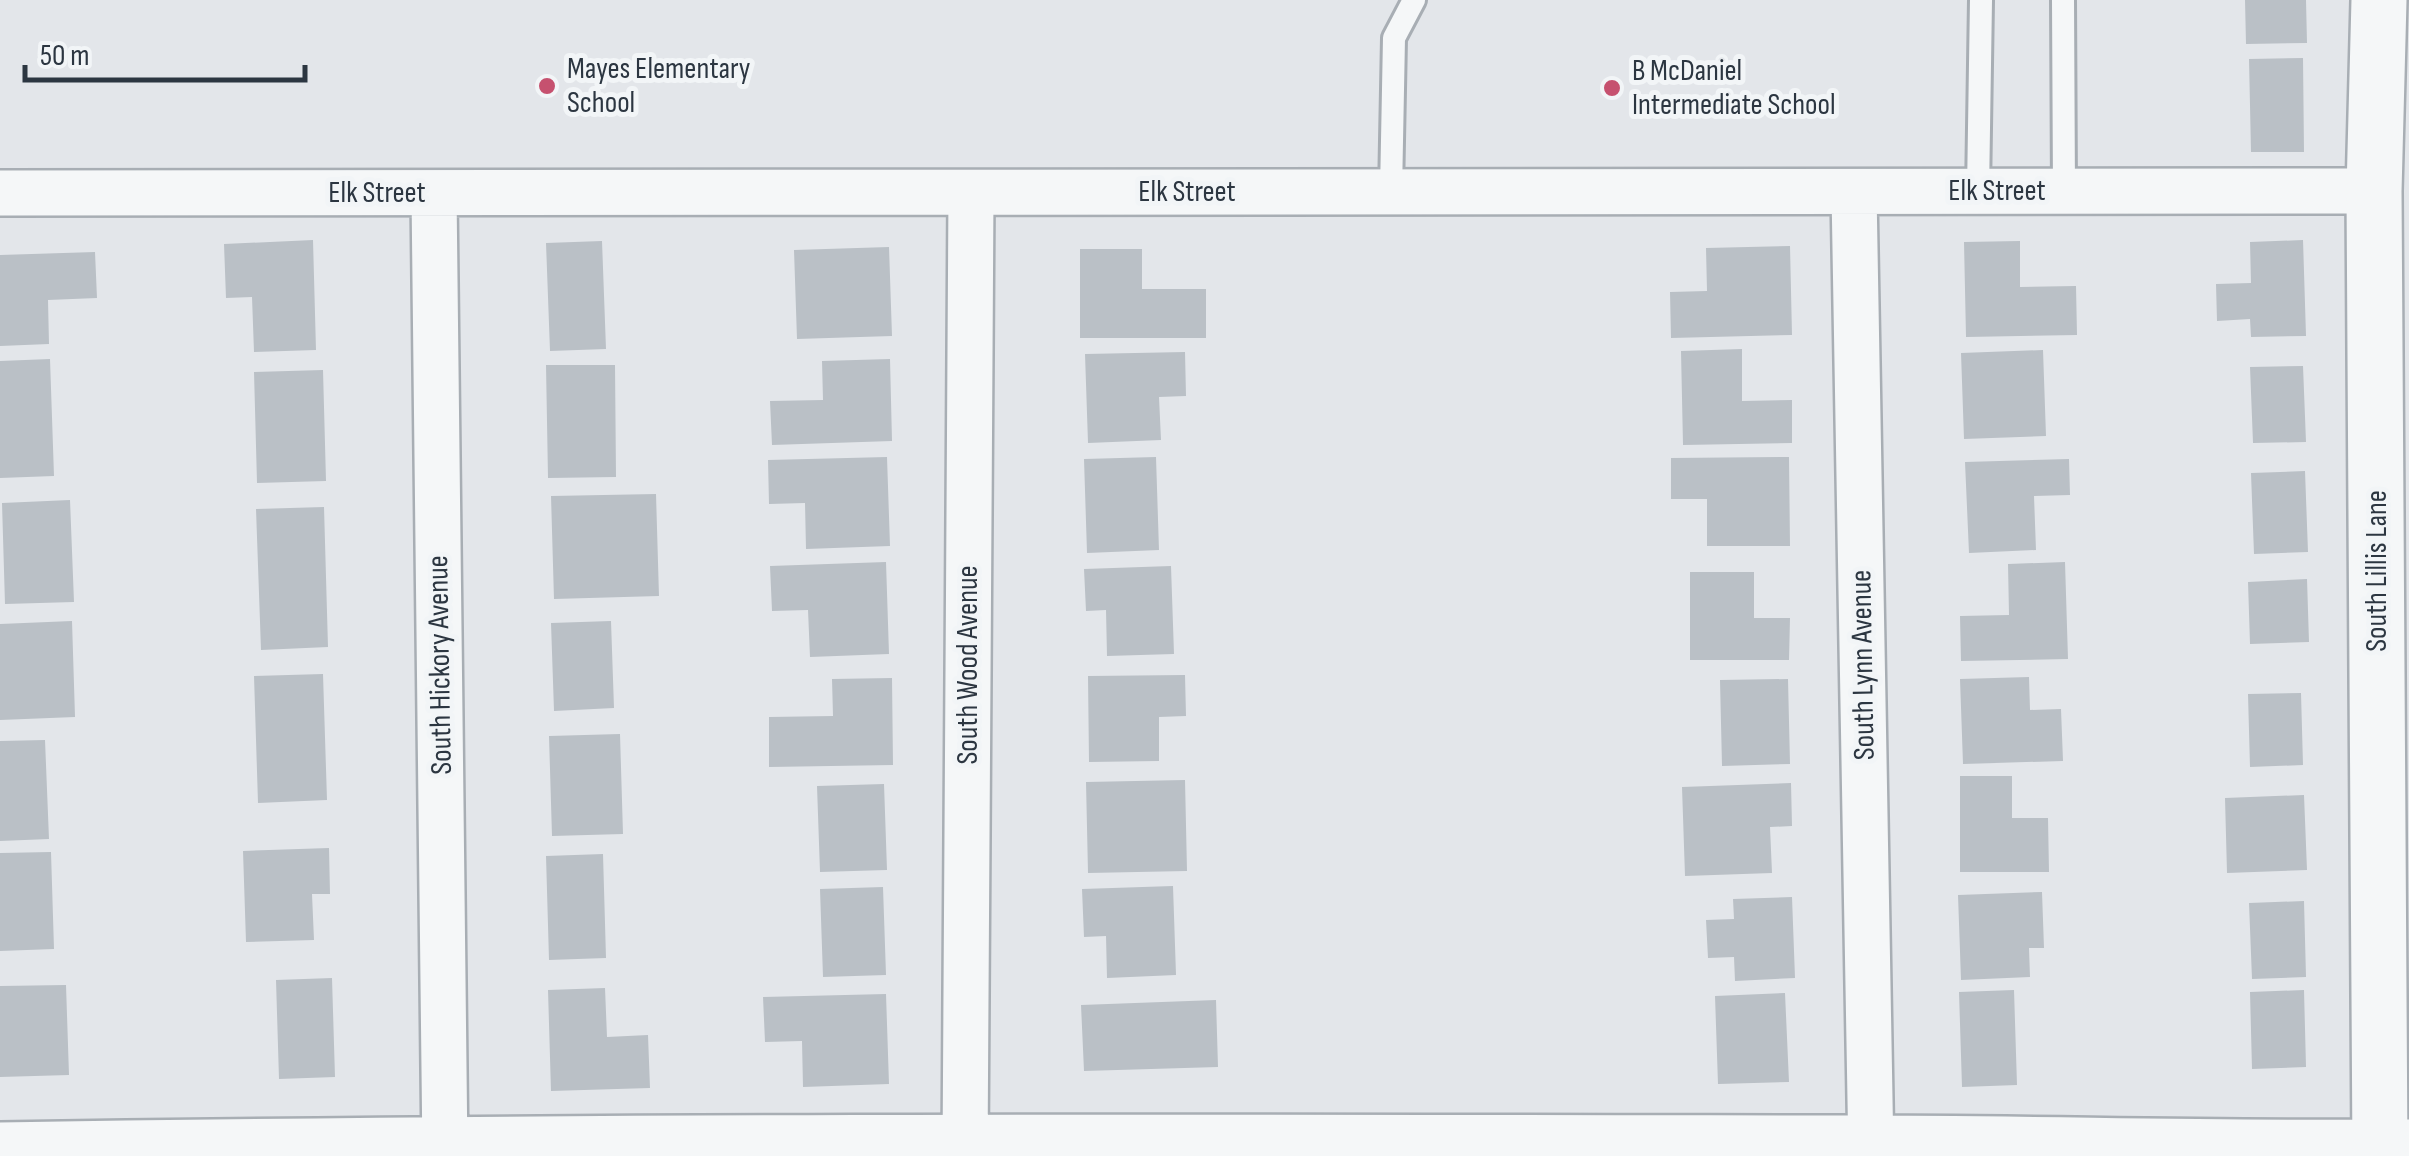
<svg xmlns="http://www.w3.org/2000/svg" width="2409" height="1156" viewBox="0 0 2409 1156" font-family="'Sofia Sans Condensed',sans-serif">
  <style>
    .building { fill: #bac0c6 }
    .lines { fill: none; stroke-linecap: round; stroke-linejoin: round }
    .service-casing { stroke: #a8aeb4; stroke-width: 28 }
    .minor-casing { stroke: #a8aeb4; stroke-width: 50 }
    .tertiary-casing { stroke: #a8aeb4; stroke-width: 60 }
    .service { stroke: #f5f7f8; stroke-width: 22 }
    .minor { stroke: #f5f7f8; stroke-width: 45 }
    .tertiary { stroke: #f5f7f8; stroke-width: 55 }
    .poi-dot { fill: #c6516f; stroke: #f2f5f7; stroke-width: 4 }
    .labels { text-anchor: middle; dominant-baseline: central; stroke-width: 10; stroke-linejoin: round; paint-order: stroke }
    .poi-label { font-size: 30px; fill: #2c3641; stroke: #f2f5f7; text-anchor: start }
    .street-label { font-size: 30px; fill: #2c3641; stroke: #f2f5f7 }
  </style>
  <rect width="100%" height="100%" fill="#e3e6ea"/>
  <path class="building" d="M2245,0H2306L2307,43L2246,44Z
    M2303,58L2304,152H2251L2249,59Z
    M313,240L316,350L254,352L252,297L226,298L224,244Z
    M2303,240L2306,336L2251,337L2250,319L2217,321L2216,284L2251,283L2250,242Z
    M602,241L606,349L550,351L546,243Z
    M2020,241V287L2076,286L2077,335L1966,337L1964,242Z
    M1790,246L1792,335L1671,338L1670,292L1707,291L1706,248Z
    M889,247L892,336L797,339L794,250Z
    M1080,249H1142V289H1206V338H1080Z
    M95,252L97,298L48,300L49,344L0,346V255Z
    M1742,349V401L1792,400V443L1683,445L1681,351Z
    M2043,350L2046,436L1964,439L1961,353Z
    M1185,352L1186,396L1159,397L1161,440L1088,443L1085,354Z
    M50,359L54,476L0,478V361Z
    M890,359L892,441L772,445L770,401L823,400L822,361Z
    M546,365H615L616,477L548,478Z
    M2303,366L2306,442L2253,443L2250,367Z
    M323,370L326,481L257,483L254,372Z
    M887,457L890,546L806,549L805,503L769,504L768,460Z
    M1156,457L1159,550L1087,553L1084,459Z
    M1789,457L1790,546H1707V499H1671V458Z
    M2069,459L2070,495L2034,496L2036,550L1969,553L1965,462Z
    M2305,471L2308,552L2254,554L2251,473Z
    M656,494L659,596L554,599L551,496Z
    M70,500L74,602L5,604L2,503Z
    M324,507L328,647L261,650L256,509Z
    M886,562L889,654L810,657L808,610L772,611L770,566Z
    M2065,562L2068,659L1961,661L1960,616L2009,615L2008,564Z
    M1171,566L1174,654L1107,656L1106,610L1086,611L1084,569Z
    M1690,572H1754V618H1790L1789,660H1690Z
    M2307,579L2309,642L2250,644L2248,582Z
    M72,621L75,717L0,720V624Z
    M611,621L614,708L554,711L551,623Z
    M323,674L327,800L258,803L254,676Z
    M1185,675L1186,716L1159,717V761L1089,762L1088,676Z
    M2029,677L2030,710L2061,709L2063,761L1963,764L1960,679Z
    M892,678L893,765L769,767V717L833,716L832,679Z
    M1788,679L1790,764L1722,766L1720,680Z
    M2301,693L2303,765L2250,767L2248,694Z
    M620,734L623,834L552,836L549,736Z
    M45,740L49,839L0,841V741Z
    M1960,776H2012V818H2048L2049,872H1960Z
    M1185,780L1187,871L1088,873L1086,782Z
    M1791,783L1792,826L1770,827L1772,873L1685,876L1682,787Z
    M884,784L887,870L820,872L817,786Z
    M2304,795L2307,870L2227,873L2225,798Z
    M329,848L330,894H312L314,940L246,942L243,851Z
    M51,852L54,949L0,951V853Z
    M603,854L606,958L549,960L546,856Z
    M1173,886L1176,975L1107,978L1106,936L1084,937L1082,889Z
    M883,887L886,975L823,977L820,889Z
    M2042,892L2044,948H2029L2030,977L1961,980L1958,895Z
    M1792,897L1795,978L1735,981L1734,957L1708,958L1706,920L1734,919L1733,899Z
    M2304,901L2306,977L2252,979L2249,903Z
    M332,978L335,1077L279,1079L276,980Z
    M66,985L69,1075L0,1077V986Z
    M605,988L607,1037L648,1035L650,1088L551,1091L548,990Z
    M2014,990L2017,1085L1962,1087L1959,992Z
    M2304,990L2306,1067L2252,1069L2250,992Z
    M1785,993L1789,1082L1718,1084L1715,996Z
    M886,994L889,1084L803,1087L802,1041L765,1042L763,997Z
    M1216,1000L1218,1067L1084,1071L1081,1005Z"/>
  <g class="lines">
    <g class="service-casing">
      <path id="service" d="M2063,0L2064,191
        M1391,192L1394,38L1414,0
        M1978,192L1981,0"/>
    </g>
    <g class="minor-casing">
      <path id="minor" d="M1854,192L1871,1156
        M0,193L2374,191
        M434,193L445,1156
        M0,1145C617,1135 1235,1137 1852,1138C2038,1138 2223,1144 2409,1142
        M965,1156L971,193"/>
    </g>
    <g class="tertiary-casing">
      <path id="tertiary" d="M2379,0L2374,191L2380,1156"/>
    </g>
    <use href="#service" class="service"/>
    <use href="#minor" class="minor"/>
    <use href="#tertiary" class="tertiary"/>
  </g>
  <g class="poi-dot">
    <circle cx="547" cy="86" r="10"/>
    <circle cx="1612" cy="88" r="10"/>
  </g>
  <g class="labels">
    <g class="poi-label">
      <text x="567" y="69">Mayes Elementary<tspan x="567" dy="34">School</tspan></text>
      <text x="1632" y="71">B McDaniel<tspan x="1632" dy="34">Intermediate School</tspan></text>
    </g>
    <g class="street-label">
      <text x="1997" y="191">Elk Street</text>
      <text x="1187" y="192">Elk Street</text>
      <text x="377" y="193">Elk Street</text>
      <text transform="translate(2377 571) rotate(-90)">South Lillis Lane</text>
      <text transform="translate(440 665) rotate(-91)">South Hickory Avenue</text>
      <text transform="translate(968 665) rotate(-90)">South Wood Avenue</text>
      <text transform="translate(1863 665) rotate(-91)">South Lynn Avenue</text>
    </g>
  </g>
  <path d="M25 65v15h280v-15" fill="none" stroke="#2c3641" stroke-width="5"/>
  <text x="40" y="65" font-size="30" fill="#2c3641" stroke="#f2f5f7" stroke-width="8" paint-order="stroke">50 m</text>
</svg>
